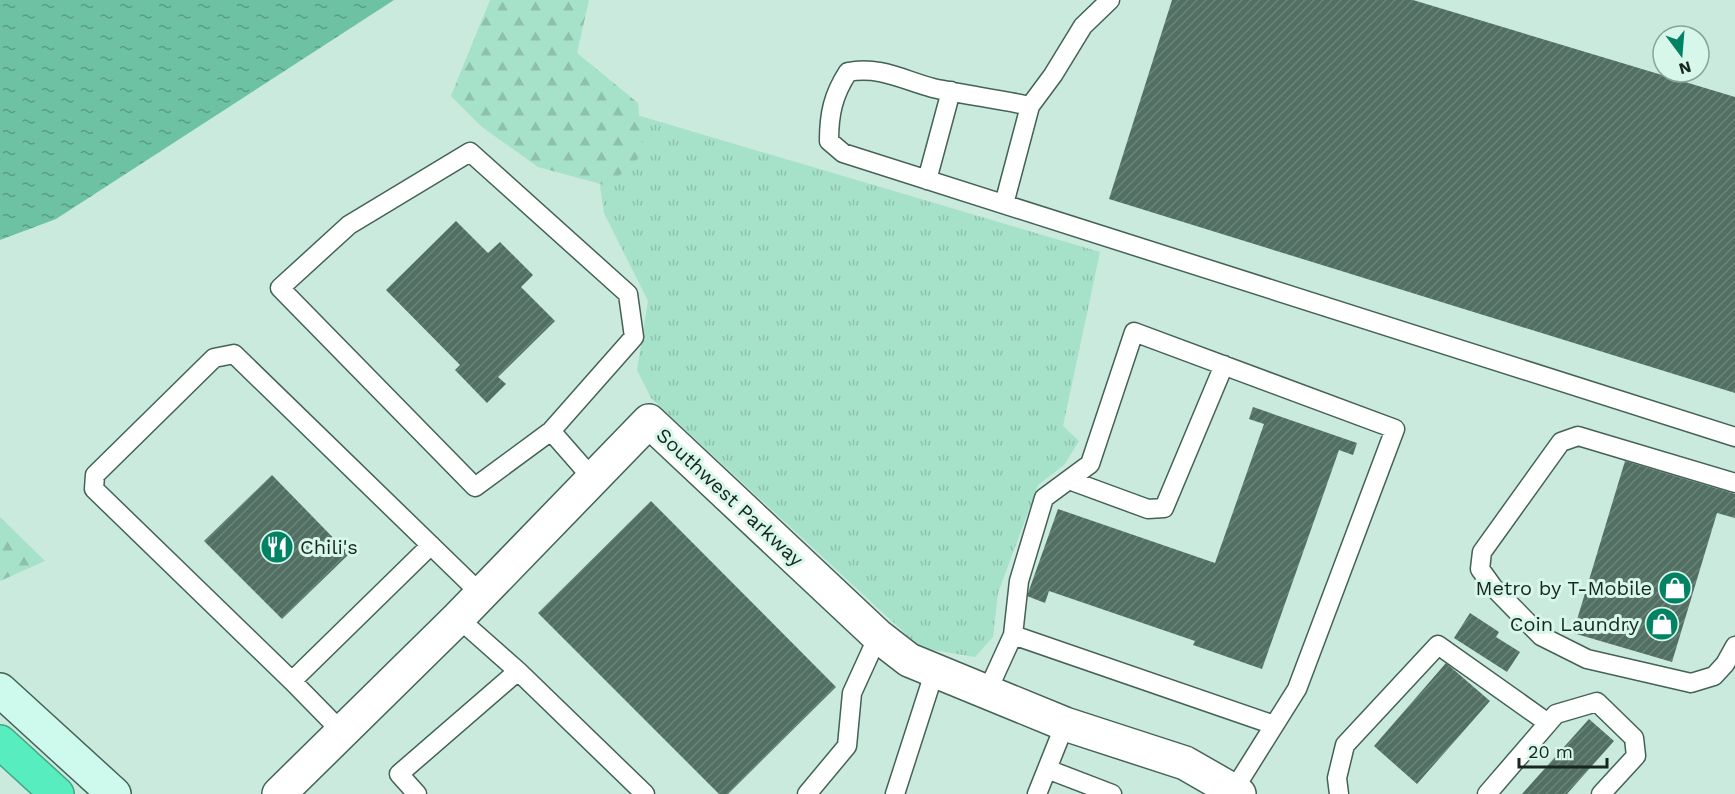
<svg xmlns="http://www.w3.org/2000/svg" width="1735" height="794" viewBox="0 0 1735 794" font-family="'Work Sans',sans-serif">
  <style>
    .grass { fill: url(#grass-tufts) }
    .forest { fill: url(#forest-firs) }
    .water { fill: url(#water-ripples) }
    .building { fill: url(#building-hatch) }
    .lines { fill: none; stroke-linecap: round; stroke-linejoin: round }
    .lane-casing { stroke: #446256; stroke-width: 21 }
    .street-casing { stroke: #446256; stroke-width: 36 }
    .secondary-casing { stroke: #446256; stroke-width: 36 }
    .highway-casing { stroke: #42a787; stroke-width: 36 }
    .lane { stroke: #fff; stroke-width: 18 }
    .street { stroke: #fff; stroke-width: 33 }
    .secondary { stroke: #cdfaec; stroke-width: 33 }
    .highway { stroke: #58edbf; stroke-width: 33 }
    .labels { text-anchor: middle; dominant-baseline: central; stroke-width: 6; stroke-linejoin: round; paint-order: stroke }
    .street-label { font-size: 20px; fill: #182520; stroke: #d6f7e9 }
    .poi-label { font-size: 20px; fill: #182520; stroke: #d6f7e9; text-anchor: end }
  </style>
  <defs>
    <pattern id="grass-tufts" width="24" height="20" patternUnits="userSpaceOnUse" patternTransform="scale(1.5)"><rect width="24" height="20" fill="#a6e1ca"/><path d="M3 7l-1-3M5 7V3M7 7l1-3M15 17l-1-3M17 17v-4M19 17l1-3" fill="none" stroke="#8ec1ad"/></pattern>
    <pattern id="forest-firs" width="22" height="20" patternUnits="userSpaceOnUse" patternTransform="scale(1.5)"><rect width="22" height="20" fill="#a6e1ca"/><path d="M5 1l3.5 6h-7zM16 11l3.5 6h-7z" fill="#8ec1ad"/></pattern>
    <pattern id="water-ripples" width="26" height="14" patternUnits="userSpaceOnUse" patternTransform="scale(1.5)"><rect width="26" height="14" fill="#6dc2a4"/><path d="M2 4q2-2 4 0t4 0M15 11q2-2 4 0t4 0" fill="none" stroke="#599d85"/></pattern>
    <pattern id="building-hatch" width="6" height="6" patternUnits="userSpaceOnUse" patternTransform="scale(1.5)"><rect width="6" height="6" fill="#516f63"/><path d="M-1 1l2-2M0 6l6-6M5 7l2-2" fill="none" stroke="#6b8379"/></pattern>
  </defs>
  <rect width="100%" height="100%" fill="#c9eadc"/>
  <path class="grass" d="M630,113L1100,252L1063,426L1079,441L1064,465L1038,485L998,593L993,637L975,657L921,648L651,398L637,370L648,301L604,213L598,172Z"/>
  <path class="forest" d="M490,0H589L577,53L638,103L643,154L608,186L538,167L482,127L451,96Z
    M0,517L45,561L0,581Z"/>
  <path class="water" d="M0,0H394L56,219L0,240Z"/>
  <path class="building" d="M1172,0H1413L1735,97V393L1109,199Z
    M456,221L488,253L500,242L533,275L521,287L555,321L498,377L506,384L487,403L455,370L460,365L386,290Z
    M1253,407L1357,443L1353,455L1339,450L1262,669L1193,645L1195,641L1049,591L1045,603L1027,596L1058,509L1215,563L1264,424L1249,419Z
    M1625,461L1735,494V518L1717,513L1672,662L1573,633Z
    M272,475L349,554L282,619L204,541Z
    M651,501L836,687L728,794H719L538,613Z
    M1470,613L1499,632L1496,637L1520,652L1507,672L1454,638Z
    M1446,663L1490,701L1417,784L1374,746Z
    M1589,719L1614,741L1567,794H1522Z"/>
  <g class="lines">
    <g class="lane-casing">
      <path id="lane" d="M1110,0L1083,26L1053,75L1030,106C998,99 965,95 933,88C903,80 880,66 848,72C833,95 829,114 829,141L843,153L1735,437
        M927,180L951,91
        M1004,204L1030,106
        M551,431L634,337L628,294L470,152L349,225L280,288L475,487L551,431L593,479
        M1069,480L1148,509L1164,508L1224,365
        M1735,483L1578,436L1561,442L1482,552L1480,569L1493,587L1541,636L1587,659L1691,683L1714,676L1725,664L1735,646
        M431,545L292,681L94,489L95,475L214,358L234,354L481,594
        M1013,635L1274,725
        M518,671L645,794
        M292,681L342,732
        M987,692L1013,635L1019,581L1044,498L1090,464L1134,332L1395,429L1297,689L1233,791
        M1047,769L1112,794
        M417,794L399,774L518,671L458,618
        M807,794L847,746L852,693L878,636
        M895,794L935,670
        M1037,794L1065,724
        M1339,794L1337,778L1345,745L1438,645L1548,723
        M1487,794L1556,714L1597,702L1634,738L1636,756L1601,794"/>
    </g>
    <g class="street-casing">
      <path id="street" d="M279,794L458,618L649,421L878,636L909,660L1065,724L1185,763L1239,794"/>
    </g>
    <g class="secondary-casing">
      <path id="secondary" d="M0,690L114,794"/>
    </g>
    <g class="highway-casing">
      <path id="highway" d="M0,742L57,794"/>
    </g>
    <use href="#lane" class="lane"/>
    <use href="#street" class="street"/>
    <use href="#secondary" class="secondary"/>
    <use href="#highway" class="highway"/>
  </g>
  <defs>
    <g id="restaurant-disc" transform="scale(1.725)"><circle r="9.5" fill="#008263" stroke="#d6f7e9"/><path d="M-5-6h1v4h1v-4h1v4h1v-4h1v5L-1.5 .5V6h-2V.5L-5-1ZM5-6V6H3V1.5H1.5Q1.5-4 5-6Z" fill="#fff"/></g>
    <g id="shop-disc" transform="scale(1.725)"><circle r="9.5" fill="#008263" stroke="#d6f7e9"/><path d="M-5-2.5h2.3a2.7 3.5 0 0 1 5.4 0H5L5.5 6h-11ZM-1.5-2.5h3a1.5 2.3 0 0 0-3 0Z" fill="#fff"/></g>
  </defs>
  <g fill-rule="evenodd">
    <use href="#restaurant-disc" x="277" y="547"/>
    <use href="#shop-disc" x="1675" y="588"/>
    <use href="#shop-disc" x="1662" y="624"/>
  </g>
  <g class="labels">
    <g class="street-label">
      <text transform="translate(730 497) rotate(43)">Southwest Parkway</text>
    </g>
    <g class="poi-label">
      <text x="300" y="547" text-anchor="start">Chili's</text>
      <text x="1652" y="588">Metro by T-Mobile</text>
      <text x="1639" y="624">Coin Laundry</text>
    </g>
  </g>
  <g transform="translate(1681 54) rotate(164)"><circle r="28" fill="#d6f7e9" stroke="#8aa399" stroke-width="1.5"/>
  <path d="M0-4.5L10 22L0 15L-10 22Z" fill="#008263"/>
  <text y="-9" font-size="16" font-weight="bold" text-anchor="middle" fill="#182520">N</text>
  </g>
  <path d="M1519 758v9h88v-9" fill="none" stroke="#182520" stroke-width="3"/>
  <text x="1528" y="758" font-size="18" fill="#182520" stroke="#d6f7e9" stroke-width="4.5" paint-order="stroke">20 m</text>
</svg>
